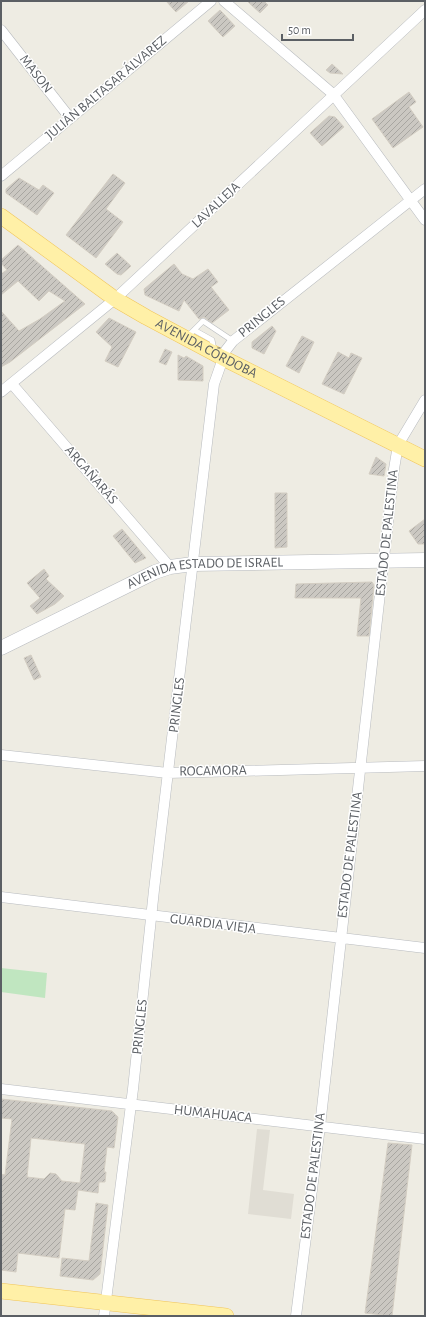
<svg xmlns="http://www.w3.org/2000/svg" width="426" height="1317" viewBox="0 0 426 1317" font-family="'Alegreya Sans',sans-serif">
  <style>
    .education { fill: #e0ddd4 }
    .pitch { fill: #c0e6c0 }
    .building { fill: url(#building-hatch); stroke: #d3cdc2; fill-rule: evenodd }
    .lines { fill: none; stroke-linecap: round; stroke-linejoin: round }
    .lane-casing { stroke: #b8bbbf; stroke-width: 6 }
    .street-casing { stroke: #b8bbbf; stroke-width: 11 }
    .secondary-casing { stroke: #b7babf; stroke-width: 15 }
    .primary-casing { stroke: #f1c559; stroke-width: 16 }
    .lane { stroke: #fff; stroke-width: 5 }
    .street { stroke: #fff; stroke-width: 10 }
    .secondary { stroke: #fff; stroke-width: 14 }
    .primary { stroke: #fff0a7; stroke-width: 15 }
    .labels { text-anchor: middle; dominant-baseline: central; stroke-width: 3; stroke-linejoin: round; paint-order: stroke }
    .street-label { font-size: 14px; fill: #5b5f64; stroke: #fff }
  </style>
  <defs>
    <pattern id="building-hatch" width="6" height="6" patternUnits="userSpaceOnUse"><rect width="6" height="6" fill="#cbc8c2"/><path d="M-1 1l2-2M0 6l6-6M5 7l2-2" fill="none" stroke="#a8a6a1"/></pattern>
  </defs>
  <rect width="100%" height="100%" fill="#eeece3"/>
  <path class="education" d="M257,1129L270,1130L263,1190L294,1194L291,1219L248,1214Z"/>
  <path class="pitch" d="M1,968L47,973L45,998L1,992Z"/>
  <path class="building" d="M166,1H189L176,12Z
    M247,1H264L268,5L260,13Z
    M220,10L235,26L223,37L208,21Z
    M332,64L343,74L330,73L326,70Z
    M409,92L416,102L409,107L423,127L393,148L372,119Z
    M329,116L335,117L344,127L322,146L310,133Z
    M113,174L125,183L106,209L123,222L96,258L66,235Z
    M19,178L39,190L43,185L54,193L37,215L6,193V189Z
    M18,245L85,304L10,362L1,367V311L19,331L40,319L65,301L49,291L39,301L18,281L1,295V274L7,270L1,263V260Z
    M117,253L131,266L121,275L117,274L105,264Z
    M174,264L182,274L193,279L208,269L218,282L211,287L229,310L212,323L204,317L199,319L184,300L179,311L145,295L144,289Z
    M109,318L136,332L118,367L105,361L112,347L96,332Z
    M272,326L276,331L264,354L252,348V342Z
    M302,336L314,342L299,373L286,366Z
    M165,349L172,352L166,365L159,362Z
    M338,352L349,358L351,353L362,358L344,394L322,384Z
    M178,355L184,358L186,356L203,366V381L178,380Z
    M376,457L386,464L384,476L369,474Z
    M275,493H287V547L275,548Z
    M425,519V544H418L409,531Z
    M122,529L146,558L135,563L113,536Z
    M44,569L49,576L46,579L64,596L55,604L37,614L30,606L40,598L27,583Z
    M372,582L374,585L369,636H357L361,598H295L296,584Z
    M31,655L41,677L34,680L24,658Z
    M1,1099L112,1111L118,1117L114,1148L107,1147L104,1172H106L105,1182H99L98,1193L78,1190L75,1210L65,1209L59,1258L18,1253L16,1272L1,1270V1174L5,1175L12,1119L1,1118ZM31,1138L85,1144L80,1183L62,1181L56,1174L50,1173L44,1179L27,1177Z
    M388,1143L412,1145L392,1316L365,1313Z
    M96,1203L108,1205L100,1274L93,1280L60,1276L62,1258L89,1261Z"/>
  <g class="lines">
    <g class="lane-casing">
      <path id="lane" d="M194,330L212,340L214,350
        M187,337L203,321L233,341"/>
    </g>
    <g class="street-casing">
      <path id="street" d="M224,1L333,94L425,220
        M1,30L70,118
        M1,176L211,1
        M12,384L170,567
        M1,392L115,299L425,10
        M1,755L168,773L425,766
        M1,897L425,948
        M1,1089L425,1139
        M104,1316L133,1089L154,890L214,384L226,350L233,341L425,189
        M296,1316L320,1126L394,469L398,445L425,400"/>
    </g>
    <g class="secondary-casing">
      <g id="secondary">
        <path id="s1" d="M1,648L155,572L170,567L193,564L425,560"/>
      </g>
    </g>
    <g class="primary-casing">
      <g id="primary">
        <path id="s2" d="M1,216L115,299L146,317L223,358L425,459"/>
        <path d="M1,1291L226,1316"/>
      </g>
    </g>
    <use href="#lane" class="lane"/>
    <use href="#street" class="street"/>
    <use href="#secondary" class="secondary"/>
    <use href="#primary" class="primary"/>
  </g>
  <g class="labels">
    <g class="street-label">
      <text transform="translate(36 74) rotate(52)">MASON</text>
      <text transform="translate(106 88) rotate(-40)">JULIÁN BALTASAR ÁLVAREZ</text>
      <text transform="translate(216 205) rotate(-43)">LAVALLEJA</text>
      <text transform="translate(262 317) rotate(-39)">PRINGLES</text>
      <text stroke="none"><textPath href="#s2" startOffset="245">AVENIDA CÓRDOBA</textPath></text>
      <text transform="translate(91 475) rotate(49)">ARGAÑARÁS</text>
      <text transform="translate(387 533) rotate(-84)">ESTADO DE PALESTINA</text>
      <text stroke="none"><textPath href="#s1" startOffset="221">AVENIDA ESTADO DE ISRAEL</textPath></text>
      <text transform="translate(177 705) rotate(-83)">PRINGLES</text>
      <text transform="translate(213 771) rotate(-1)">ROCAMORA</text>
      <text transform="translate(350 855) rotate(-83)">ESTADO DE PALESTINA</text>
      <text transform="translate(213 924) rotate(7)">GUARDIA VIEJA</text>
      <text transform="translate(140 1027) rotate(-84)">PRINGLES</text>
      <text transform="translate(213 1114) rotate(6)">HUMAHUACA</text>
      <text transform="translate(313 1176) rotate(-83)">ESTADO DE PALESTINA</text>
    </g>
  </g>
  <rect width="426" height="1317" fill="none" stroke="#5b5f64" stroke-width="4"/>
  <path d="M282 34v6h71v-6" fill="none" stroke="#5b5f64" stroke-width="2"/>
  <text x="288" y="34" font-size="12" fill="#5b5f64" stroke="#ffffff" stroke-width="3" paint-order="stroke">50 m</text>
</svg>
